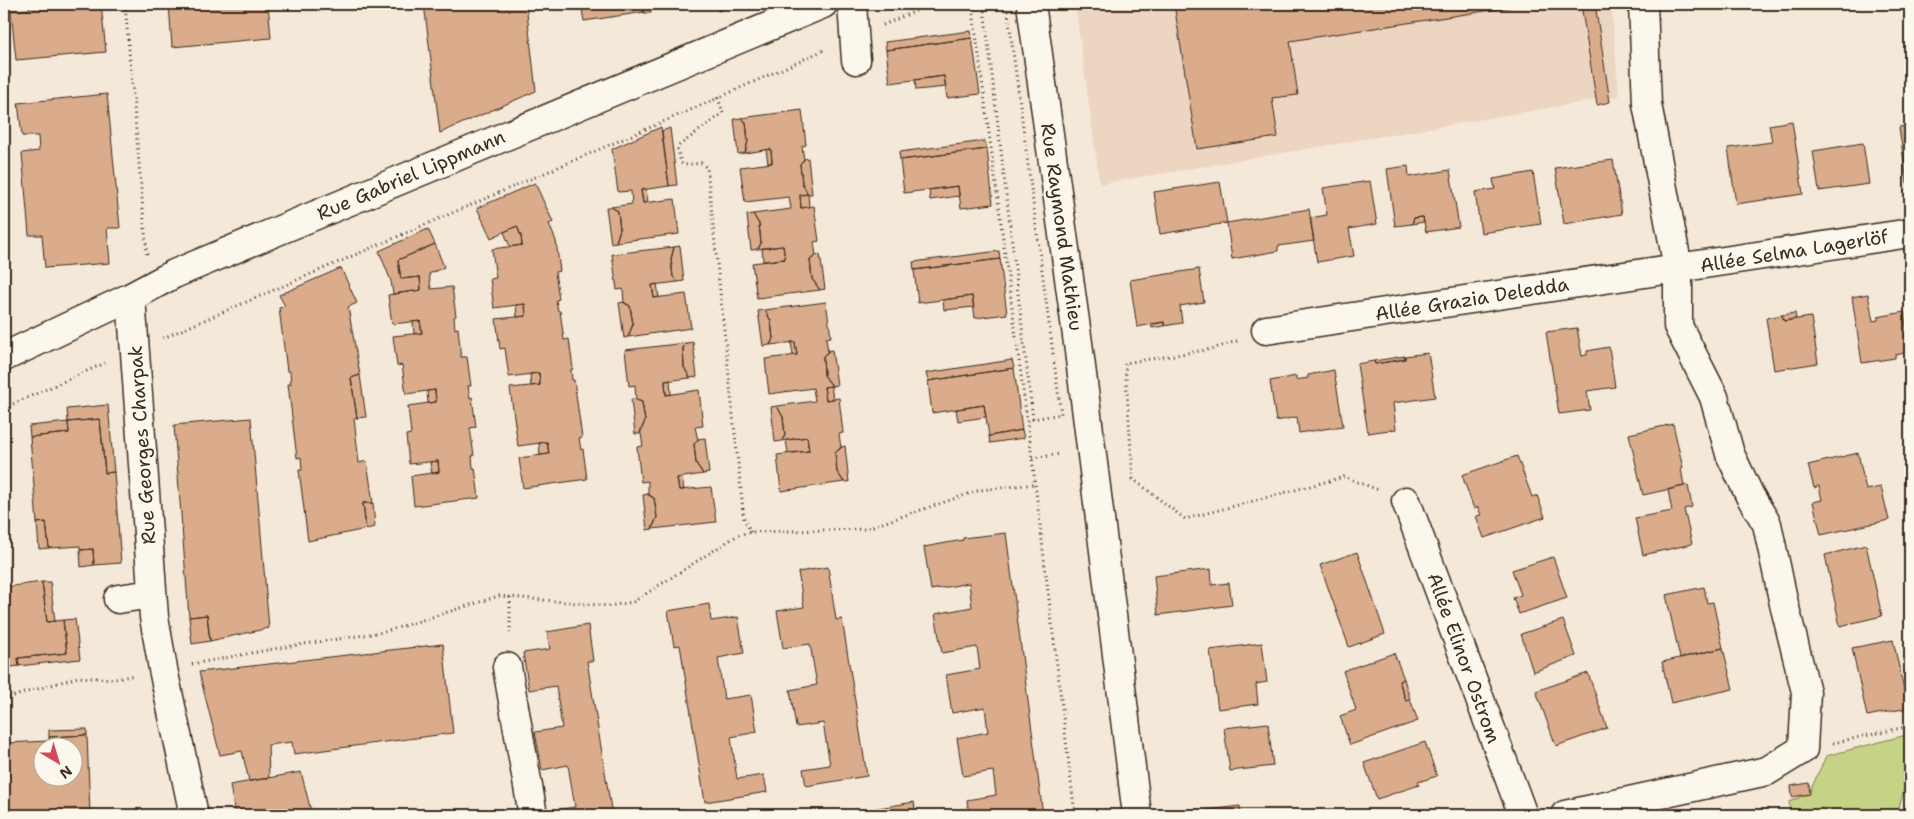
<svg xmlns="http://www.w3.org/2000/svg" width="1914" height="819" viewBox="0 0 1914 819" font-family="'Shantell Sans',sans-serif">
  <style>
    .built { fill: #ecd6c2 }
    .green { fill: #c5d387; stroke: #807e52 }
    .building { fill: #daac8b; stroke: #3b2a1e; fill-rule: evenodd }
    .lines { fill: none; stroke-linecap: round; stroke-linejoin: round }
    .minor-casing { stroke: #3b2a1e; stroke-width: 31 }
    .path { stroke: #3b2a1e; stroke-width: 3; stroke-dasharray: 1 4; stroke-linecap: butt }
    .minor { stroke: #fbf7ec; stroke-width: 28 }
    .labels { text-anchor: middle; dominant-baseline: central; stroke-width: 4.5; stroke-linejoin: round; paint-order: stroke }
    .street-label { font-size: 19px; fill: #3b2a1e; stroke: #fbf7ec }
  </style>
  <rect width="100%" height="100%" fill="#f4e8d9"/>
  <filter id="ink" filterUnits="userSpaceOnUse"><feTurbulence type="fractalNoise" baseFrequency=".02" numOctaves="2"/><feDisplacementMap in="SourceGraphic" scale="10" xChannelSelector="R" yChannelSelector="G"/><feConvolveMatrix kernelMatrix="1 2 1 2 8 2 1 2 1" color-interpolation-filters="sRGB"/></filter>
  <g filter="url(#ink)">
    <path class="built" d="M1075,4H1611L1619,96L1100,184Z"/>
    <path class="green" d="M1910,734V768L1897,815H1791L1789,802L1809,793L1826,756Z"/>
    <path class="building" d="M29,4H101L106,52L16,60L11,11L30,9Z
      M169,4H268L271,38L172,47Z
      M424,4H526L536,91L440,133Z
      M581,4H640L645,12L584,21Z
      M640,4H650L651,13H644Z
      M718,4H736L718,11Z
      M1174,4H1531L1290,41L1298,95L1272,98L1278,137L1197,149Z
      M1581,4H1595L1610,102L1597,105Z
      M971,31L972,38L886,50L885,42Z
      M972,38L980,94L947,98L944,76L890,83L886,50Z
      M944,76L946,87L916,90L915,80Z
      M107,94L120,228H107L110,263L45,268L42,235H29L22,153L39,151L38,136H22L18,103Z
      M802,110L806,145L802,146L804,160L800,164L802,183L808,194L800,195L801,208L814,206L819,241L814,242L816,256L810,260L812,279L820,290L757,298L752,263L785,259L783,246L758,249L761,243L759,224L753,214L791,209L789,197L745,202L740,167L772,163L771,149L745,153L748,141L746,122L741,118Z
      M741,118L746,122L748,141L745,153L738,154L734,119Z
      M1792,121L1803,194L1736,204L1728,148L1772,142L1769,125Z
      M1910,126V182L1907,183L1899,127Z
      M661,127L669,186L641,190L643,203L675,199L679,234L616,242L620,229L618,211L611,207L632,204L631,191L618,192L612,149Z
      M670,128L677,185L669,186L662,131Z
      M985,141L987,149L900,160L899,152Z
      M1863,143L1869,184L1819,191L1813,151Z
      M771,149L772,163H768L766,150Z
      M987,149L993,204L961,208L958,186L904,193L900,160Z
      M808,158L812,194H808L802,183L800,164L804,159Z
      M1613,160L1622,214L1564,224L1555,168Z
      M1408,166L1409,177L1450,170L1459,227L1426,232L1423,217L1414,218L1412,224L1395,226L1387,169Z
      M1533,172L1541,224L1481,233L1475,192L1495,189L1493,179Z
      M1370,181L1377,224L1349,229L1354,256L1317,262L1310,218L1327,215L1323,188Z
      M1220,182L1227,223L1160,234L1154,192Z
      M535,183L553,222L549,224L556,241L560,271L555,272L559,299L556,300L558,311H560L564,340L569,339L573,369H571L572,380H574L582,438H579L581,450L583,449L587,479L523,488L519,458L549,454L547,442L518,446L510,388L540,385L539,373L509,377L505,348L500,349L496,319L526,316L525,304L494,308L490,279L496,278L492,249L522,245L521,236L517,226L491,238L477,208Z
      M958,186L959,196L930,200L929,190Z
      M646,189L648,202L643,203L641,190Z
      M808,194L809,207L801,208L800,195Z
      M606,207H611L618,211L620,229L616,242L611,243Z
      M1309,209L1314,241L1278,246V251L1232,259L1227,223Z
      M753,214L759,224L761,243L758,249L751,250L747,215Z
      M1423,217L1424,222L1412,224L1414,218Z
      M517,226L521,236L522,245L510,247L504,232Z
      M428,229L435,244L398,260L401,279L420,277L421,290L393,294L391,281L379,251Z
      M435,244L444,267L429,274L431,289L452,287L456,316L454,317L455,329L458,328L461,357H467L471,386H468L470,398L472,397L476,427L470,428L474,456H472L473,468H475L479,498L414,506L411,476L439,472L438,461L409,464L406,435L411,434L408,406L436,402L435,390L406,394L402,365L397,366L393,336L422,333L420,321L392,324L388,295L421,290L420,277L401,279L398,260Z
      M680,246L684,281L678,282L673,277L671,259L674,247Z
      M783,246L785,259L763,261L762,248Z
      M674,247L671,259L673,277L678,282L652,285L654,298L686,294L691,328L628,337L633,324L630,306L624,303L623,289L617,290L612,254Z
      M999,251L1000,259L914,270L913,262Z
      M820,254L825,289L820,290L812,279L810,260L816,255Z
      M1000,259L1007,314L975,318L972,296L918,303L914,270Z
      M341,268L357,303L348,307L360,375L351,378L357,418H354L359,463L367,461L373,503H363L366,529L308,541L299,470H302L301,457L297,458L288,384H291L290,371H287L279,308L285,306L279,295Z
      M1199,269L1204,302L1180,306L1182,323L1164,326V322L1137,327L1130,280Z
      M657,284L659,297L654,298L652,285Z
      M1868,294L1873,321L1878,320V317L1904,312L1910,352L1895,355V358L1862,363L1852,297Z
      M972,296L974,307L944,310L943,300Z
      M624,302L630,306L633,324L628,337L624,338L619,303Z
      M826,302L831,337L826,338L828,352L823,356L824,375L832,386L824,387L826,400L839,398L843,433L839,434L841,448L835,453L837,472L844,482L781,491L777,455L809,451L807,437L782,441L785,435L783,417L777,406L815,401L813,388L769,394L765,359L797,355L795,342L770,345L773,339L771,321L765,310Z
      M525,304L526,316L517,317L516,305Z
      M765,310L771,321L773,339L770,345L763,346L758,311Z
      M1795,313L1796,319L1784,321L1782,315Z
      M1782,315L1784,321L1811,317L1818,363L1774,370L1766,318Z
      M420,321L422,333L414,334L413,322Z
      M1164,322V326L1152,328L1151,324Z
      M1577,328L1582,356L1587,355V351L1609,347L1615,387L1587,391L1590,410L1559,414L1546,332Z
      M693,342L697,377L690,378L684,367L683,348L686,343Z
      M791,342H795L797,355H793Z
      M686,343L683,348L684,367L690,378L665,381L666,395L699,390L703,426L695,427L698,440L694,444L696,463L703,474L677,478L679,490L711,487L716,522L652,529L657,517L654,498L648,495V481L641,482L637,447L643,446L641,434L640,432L645,421L642,402L636,400L635,385L629,386L625,350Z
      M832,350L837,385L832,386L824,375L823,356L828,351Z
      M1428,353L1435,397L1393,403L1396,429L1368,433L1357,364L1374,361L1375,364L1405,359V356Z
      M1405,356V359L1375,364L1374,361Z
      M1012,360L1014,368L928,381L926,373Z
      M1014,368L1022,430L989,436L984,405L932,413L928,381Z
      M1334,370L1343,426L1299,433L1297,417L1276,421L1270,381L1296,376V380L1308,378V375Z
      M539,373L540,385L531,386L530,374Z
      M360,375L366,417L357,418L351,378Z
      M670,380L671,394L666,395L665,381Z
      M831,386L833,399L826,400L824,387Z
      M435,390L436,402L428,403L427,391Z
      M631,399H636L642,402L645,421L640,434H635Z
      M108,405L114,472L105,473L100,419L68,422L67,409Z
      M984,405L986,417L958,421L956,409Z
      M777,406L783,417L785,435L782,441L775,442L771,407Z
      M251,418L269,628L210,641L207,615L189,617L174,425Z
      M100,419L105,473L114,472L121,563L94,565L93,549L80,550V546L49,548L46,522L37,523L30,437L69,433L68,422Z
      M68,422L69,433L30,437L29,426Z
      M1673,424L1683,468H1681L1684,486L1643,495L1629,434Z
      M1022,430L1024,438L990,443L989,436Z
      M807,437L809,451L788,453L786,440Z
      M705,438L709,473L703,474L696,463L694,444L698,439Z
      M547,442L549,454L540,455L539,443Z
      M845,446L849,482H844L837,472L835,453L841,447Z
      M1858,453L1866,490L1881,487L1889,520L1821,535L1813,502L1822,500L1819,486L1814,488L1808,465Z
      M1517,456L1532,497L1537,495L1545,517L1484,538L1476,516L1481,515L1478,507L1474,509L1462,475Z
      M438,461L439,472L432,474L430,462Z
      M682,477L684,490H679L677,478Z
      M1688,485L1692,507L1684,509L1692,544L1643,555L1635,518L1672,511L1668,490Z
      M648,494L654,498L657,517L652,529L647,530L643,495Z
      M363,503H373L375,527L366,529Z
      M46,522L49,548L39,549L37,523Z
      M1006,533L1043,815H969L967,800L996,795L993,771L963,776L957,738L988,732L985,707L952,713L946,675L980,669L977,647L942,653L935,614L972,607L969,583L931,590L924,547L963,540V538Z
      M1866,545L1882,616L1840,626L1825,555Z
      M93,549L94,565L81,567L80,550Z
      M1357,552L1385,634L1349,647L1320,565Z
      M1553,557L1567,598L1519,614L1513,598L1521,595L1512,570Z
      M828,567L836,620L842,619L867,776L806,786L803,769L830,765L823,723L796,727L790,690L817,685L810,644L783,648L777,611L804,607L798,572Z
      M1211,569L1212,585L1229,583L1232,605L1158,615L1154,576Z
      M42,582L47,622L63,620L67,653L18,658L19,666L4,668L5,587Z
      M42,582H50L55,621L47,622Z
      M1704,587L1707,603L1713,602L1723,648L1680,658L1666,595Z
      M709,604L711,621L738,617L744,653L718,658L724,699L751,695L757,732L731,737L737,779L764,775L767,792L705,802L680,645L674,646L668,611Z
      M207,615L210,641L192,644L189,617Z
      M75,619L80,659L19,666L18,658L67,653L63,620Z
      M1563,620L1576,656L1533,672L1521,634Z
      M588,625L593,661H587L612,815H549L548,811L575,807L568,765L542,770L535,732L562,728L556,686L529,690L523,653L550,649L547,632Z
      M1893,640L1908,708L1867,716L1852,648Z
      M1262,643L1267,682L1256,684L1258,704L1218,709L1210,650Z
      M443,644L453,733L294,754L292,742L268,745L269,778L249,781L242,751L220,755L199,672Z
      M1723,648L1733,689L1671,703L1662,662Z
      M1394,653L1404,679L1399,681L1406,701L1410,699L1418,721L1350,745L1340,716L1356,710L1343,671Z
      M1588,673L1607,728L1556,746L1536,691Z
      M1404,679L1410,699L1406,701L1399,681Z
      M1268,723L1273,766L1230,771L1224,728Z
      M87,729V735L49,737V730Z
      M87,735L90,815H8L5,743L49,741V737ZM42,746H72V776H42Z
      M1425,742L1437,776L1418,782L1419,785L1377,799L1364,763Z
      M301,772L312,815H235L230,785Z
      M1809,783L1810,794L1792,797L1791,786Z
      M914,802L916,815H837Z
      M1240,806L1241,815H1183V813Z"/>
    <g class="lines">
      <g class="minor-casing">
        <path id="minor" d="M852,4L856,60
          M1031,4L1078,343L1137,815
          M131,297L154,617L163,669L194,815
          M1266,330L1910,233
          M4,357L131,297L174,274L823,4
          M1406,501L1523,815
          M118,599L152,594
          M507,667L533,815
          M1565,815L1767,771L1803,749L1806,692L1784,604L1767,524L1750,496L1730,454L1714,397L1678,326V268L1647,104L1643,4"/>
      </g>
      <path class="path" d="M125,4L147,255
        M972,4L1032,458L1075,815
        M1007,6L1061,414L1033,419L984,8Z
        M883,25L932,4
        M163,338L718,98
        M1237,341L1212,349L1125,363L1133,479L1185,519L1344,477L1379,490
        M4,408L105,363
        M1032,458L1061,454
        M751,532L744,519L707,168L701,163L684,165L681,163L677,147L723,113L718,98L824,50
        M510,597V637
        M192,664L279,648L384,632L499,596L609,606L633,602L738,535L751,532L865,529L980,490L1035,484
        M4,699L78,677L115,679L135,675
        M1833,743L1910,726"/>
      <use href="#minor" class="minor"/>
    </g>
  </g>
  <g class="labels">
    <g class="street-label">
      <text transform="translate(411 175) rotate(-23)">Rue Gabriel Lippmann</text>
      <text transform="translate(1062 227) rotate(82)">Rue Raymond Mathieu</text>
      <text transform="translate(1794 251) rotate(-9)">Allée Selma Lagerlöf</text>
      <text transform="translate(1472 299) rotate(-9)">Allée Grazia Deledda</text>
      <text transform="translate(142 445) rotate(-94)">Rue Georges Charpak</text>
      <text transform="translate(1464 658) rotate(70)">Allée Elinor Ostrom</text>
    </g>
  </g>
  <rect width="1914" height="819" fill="none" stroke="#fbf7ec" stroke-width="20"/>
  <rect x="10" y="10" width="1894" height="799" fill="none" stroke="#3b2a1e" stroke-width="2" filter="url(#ink)"/>
  <g transform="translate(58 762) rotate(142)"><circle r="24" fill="#fbf7ec" stroke="#aea59a"/>
  <path d="M0-4L9 19L0 12L-9 19Z" fill="#d1495b"/>
  <text y="-8" font-size="14" font-weight="bold" text-anchor="middle" fill="#3b2a1e">N</text>
  </g>
</svg>
